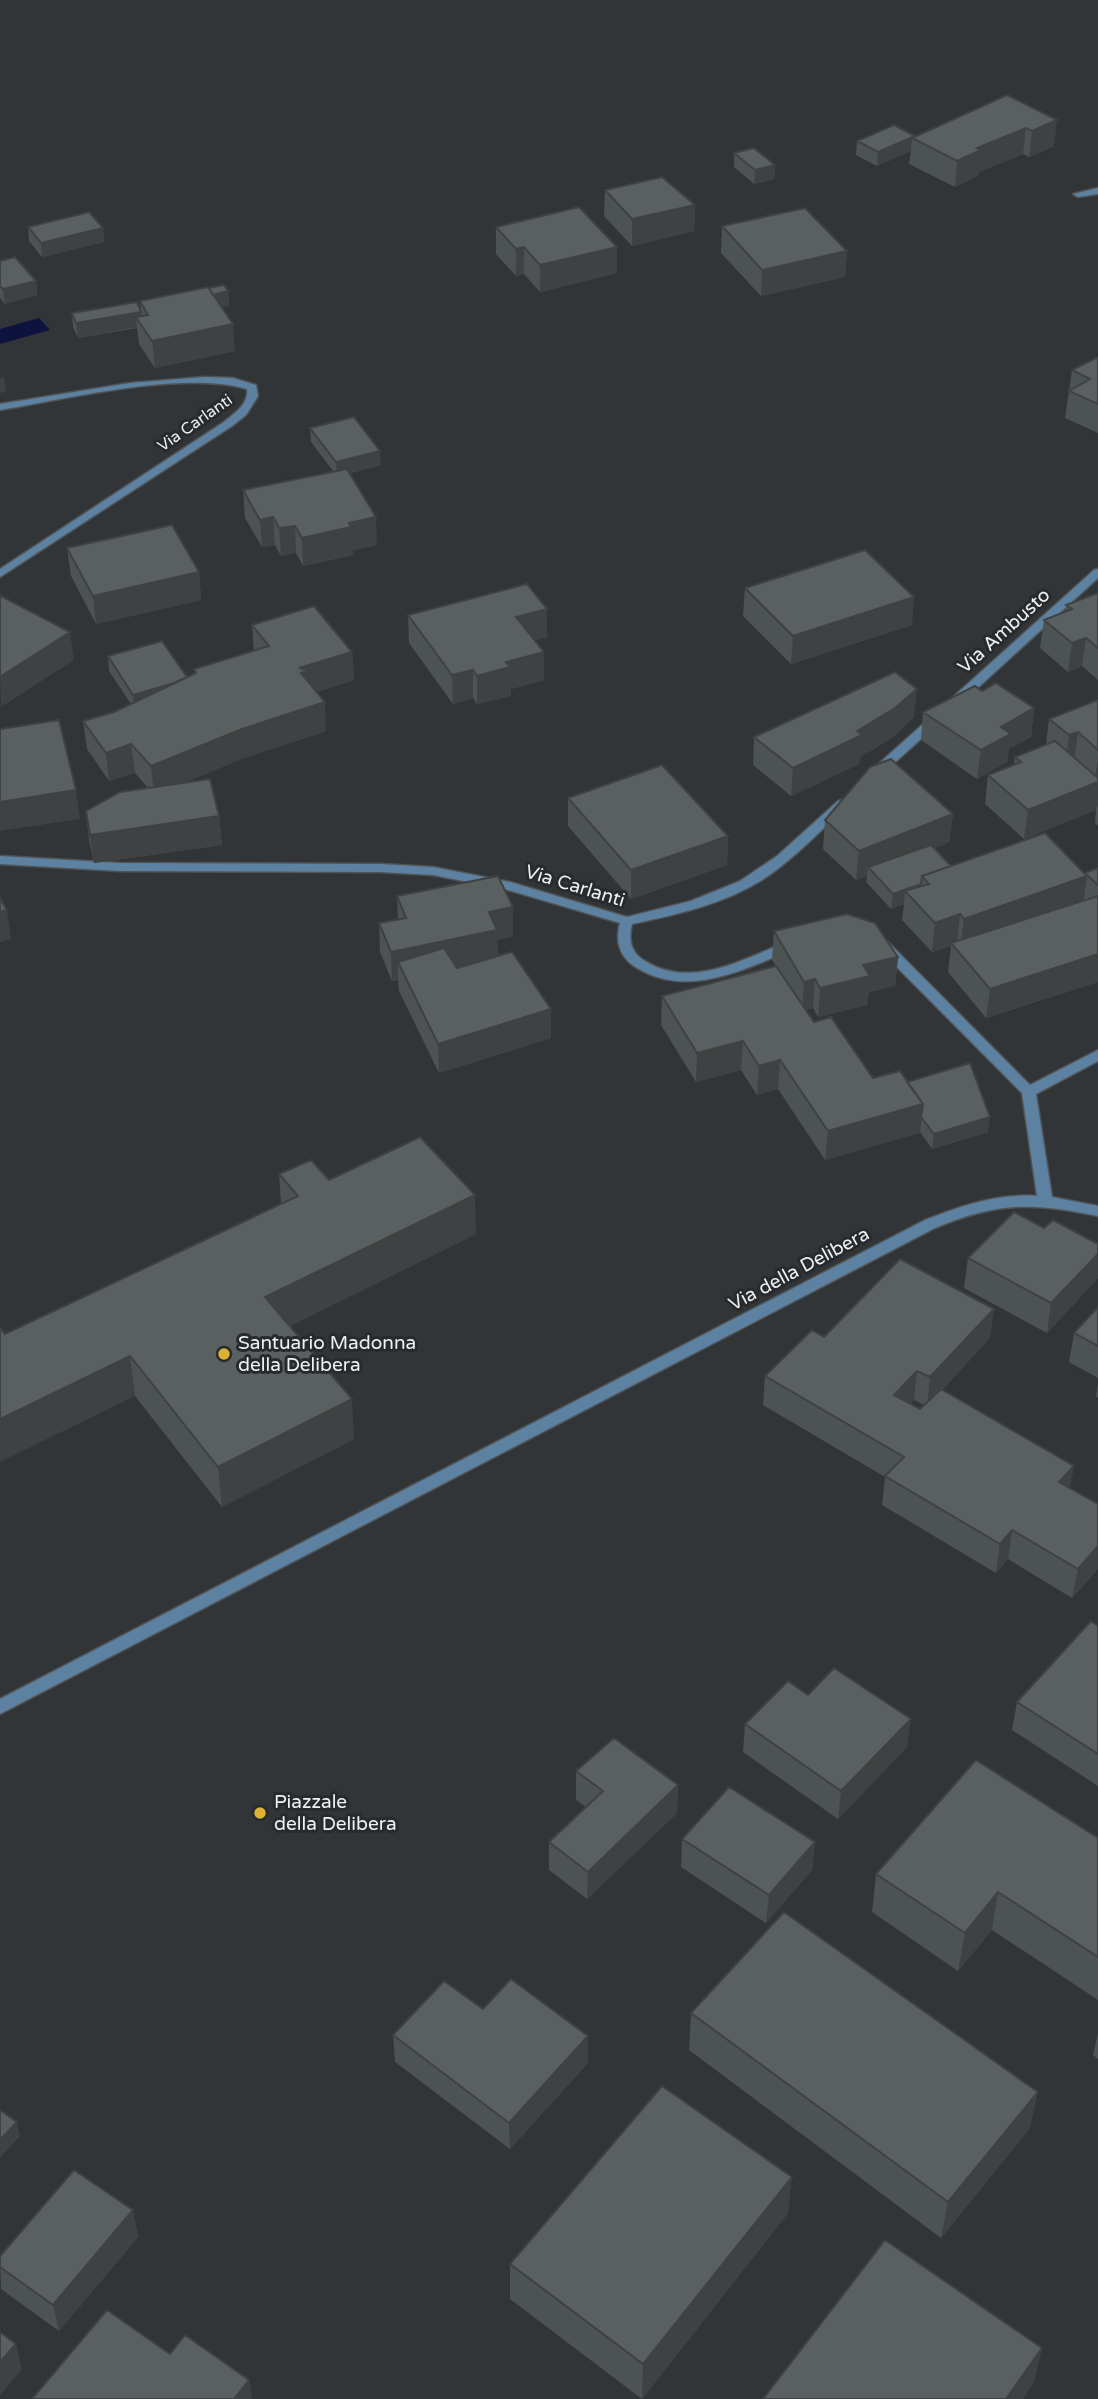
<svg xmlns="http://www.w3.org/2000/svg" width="1098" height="2399" viewBox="0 0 1098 2399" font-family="'Varela Round',sans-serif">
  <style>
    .water { fill: #0d133d }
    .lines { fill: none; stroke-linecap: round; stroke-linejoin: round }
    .street-casing { stroke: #505355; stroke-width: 3 }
    .street { fill: #5d81a1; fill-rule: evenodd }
    .wall { fill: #4d5252; fill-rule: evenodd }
    .shaded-wall { fill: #3f4242 }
    .building { fill: #5a5f5f; stroke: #3f4242; stroke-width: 2 }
    .poi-dot { fill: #ddb133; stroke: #282b2d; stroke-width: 2.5 }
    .labels { text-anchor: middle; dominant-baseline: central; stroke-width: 6; stroke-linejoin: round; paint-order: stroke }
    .far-street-label { font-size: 16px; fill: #eef0f1; stroke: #282b2d }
    .street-label { font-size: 19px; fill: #eef0f1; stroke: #282b2d }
    .poi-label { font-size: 19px; fill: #eef0f1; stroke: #282b2d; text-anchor: start }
  </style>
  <rect width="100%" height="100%" fill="#323537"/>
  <path class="water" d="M39,318L50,330L0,344V329Z"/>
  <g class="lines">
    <g class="street-casing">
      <path id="street" d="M1098,188V194L1078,197L1073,194Z
        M204,377L233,378L256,385L258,396L246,415L232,426L0,577V569L224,422C235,413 249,404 247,389C184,370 66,399 0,410V404L130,383Z
        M1098,569V578L960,704H952V698L1094,570Z
        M936,715L940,716V722L882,774H874L872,771L874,768L932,716Z
        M842,800L848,804L846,807C820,831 795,858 765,878C725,904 678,914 632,924C628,940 631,953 645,961C690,989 740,961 784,943H794L795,946L794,949C743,970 685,1000 634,966C619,956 615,940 620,923L508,890L433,875L380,872L120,871L0,864V856L120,863L380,864L433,867L510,882L627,917L691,901L740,881L777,856L838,801Z
        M882,940L887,941L1030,1085L1098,1050V1061L1036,1094L1052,1197L1098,1206V1216C1032,1202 998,1202 935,1228L0,1714V1699L925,1220C961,1206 998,1193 1037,1196L1022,1093L877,947L876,944Z"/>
    </g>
    <use href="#street" class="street"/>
  </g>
  <path class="wall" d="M1007,95L1054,146L1029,157L1023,154L979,172L978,176L955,187L909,164L911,151L877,166L856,155L857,141L915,136Z
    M734,153L775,165L774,179L754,184L734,167Z
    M605,190L695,205L694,231L632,246L604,216Z
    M722,226L847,251L845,277L761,296L721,253Z
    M28,227L103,228L104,242L42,257L29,241Z
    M496,227L617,273L540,292L524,274L516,276L496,254Z
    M0,261L36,281L37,295L5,304L0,298Z
    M209,288L228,291L229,306L221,307L235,351L155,368L139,344L137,328L78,338L73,327L72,313L141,316L140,301Z
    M1098,357V433L1065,418L1072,370Z
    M310,428L381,465L350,473L377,545L353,550V555L303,566L296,553L281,556L275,545L262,547L245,518L243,490L333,471L311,442Z
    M67,548L199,572L201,600L96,624L71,576Z
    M745,588L912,625L791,664L743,616Z
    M1098,593V680L1082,666L1068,672L1040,648L1044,620L1066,611V605Z
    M547,609V637L534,640L544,680L511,689V696L477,704L473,698L453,704L409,643L408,615Z
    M252,625L352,652L354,680L316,692L326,731L244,758L183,783L219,816L222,845L94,863L89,840L86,811L148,788L135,773L109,781L87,749L83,721L114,712L131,704L109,671L108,656L187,677L194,674V669L254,651Z
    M982,691L1034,708L1031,737L1009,749L1007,762L977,779L921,740L923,712Z
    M1098,700V826L1095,823L1096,810L1024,839L985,804L988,775L1014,765L1015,757L1046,744L1049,719Z
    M914,717L893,737L860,757L859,764L791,796L753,765L754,737Z
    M568,798L728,836L727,865L631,899L568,826Z
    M953,814L949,842L935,848L951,866L1085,874L1098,868V982L986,1018L948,972L951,946L932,952L902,920L904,904L891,909L866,882L867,876L856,880L823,849L825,820Z
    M397,896L513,936L497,940L498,956L551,1009V1038L439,1073L399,991L398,980L392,981L380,952L379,923L398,919Z
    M774,931L898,957L895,986L869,992L867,1005L818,1017L813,1008L805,1010L814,1022L873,1078L907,1082L988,1132L932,1149L920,1132L825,1160L778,1089L757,1095L741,1070L696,1082L661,1025L662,996L776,966L772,960Z
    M279,1174L329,1180L476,1234L290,1326L354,1439L222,1507L135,1396L5,1334L281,1203Z
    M1044,1228L1098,1244V1278L1047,1333L964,1288L968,1258Z
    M1098,1307V1378L1069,1362L1074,1333Z
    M824,1337L990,1338L942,1390L1070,1488L1098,1504V1569L1072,1598L1008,1559L996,1573L882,1505L885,1477L763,1405L765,1376ZM914,1400L924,1405L920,1409L910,1404Z
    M1098,1383V1398L1096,1396Z
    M1098,1626V1786L1012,1730L1017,1702Z
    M808,1695L907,1747L838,1819L743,1752L745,1724Z
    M576,1771L678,1785L677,1813L587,1899L549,1870V1842L586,1807L576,1800Z
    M1098,1838V2000L992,1930L958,1971L872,1912L876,1874Z
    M682,1839L815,1842L812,1870L766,1923L681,1867Z
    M483,2009L588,2036V2063L510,2149L395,2062L393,2035Z
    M691,2013L1030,2128L941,2238L689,2050Z
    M1098,2033V2059L1093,2055Z
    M133,2210L138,2237L59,2331L1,2289L0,2256Z
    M788,2213L642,2399L510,2299V2264Z"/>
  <path class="shaded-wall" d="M1057,120L1054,146L1029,157L1032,131Z
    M1026,128L1023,154L979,172L978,176L955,187L957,161L977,148Z
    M912,138L911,151L877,166L878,152Z
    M775,165L774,179L754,184L755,170Z
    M695,205L694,231L632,246V219Z
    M103,228L104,242L42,257L41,243Z
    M524,247V274L516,276V249Z
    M617,247V273L540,292V265Z
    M847,251L845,277L761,296L762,270Z
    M36,281L37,295L5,304L3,289Z
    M228,291L229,306L181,316L180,301Z
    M141,312L142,326L136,317L137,327L78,338L76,323Z
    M233,324L235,351L155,368L152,341Z
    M0,378H4L6,392L0,393Z
    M380,451L381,465L337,476L336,462Z
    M273,517L275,545L262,547L260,520Z
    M376,517L377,545L353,550V555L303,566L302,538L349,523Z
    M295,526L296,553L281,556L279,528Z
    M199,572L201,600L96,624L93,596Z
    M914,597L912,625L791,664L793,636Z
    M547,609V637L517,645L516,617Z
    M70,632L74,660L1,707L0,677Z
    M1086,638L1082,666L1068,672L1072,643Z
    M352,652L354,680L311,694L299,668Z
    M544,652V680L511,689V696L477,704V676L506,662Z
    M473,670V698L453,704L452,675Z
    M188,679L134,710L133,695Z
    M917,689L914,717L893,737L860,757L859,764L791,796L793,768L857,731Z
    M325,702L326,731L244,758L154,795L151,766L242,729Z
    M1034,708L1031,737L1009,749L1007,762L977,779L981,750L1001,727Z
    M1078,732L1074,761L1065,764L1069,735Z
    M131,744L135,773L109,781L106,753Z
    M1098,758V778L1095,779Z
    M1098,782V805L1096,810L1024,839L1028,810Z
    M76,790L80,819L0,831V802Z
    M953,814L949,842L874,873L868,867L867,876L856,880L859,851Z
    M219,816L222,845L94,863L90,835Z
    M728,836L727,865L631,899V870Z
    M1087,876L1083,905L960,948L964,919Z
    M921,884L919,899L905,891L904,904L891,909L893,894Z
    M513,907V936L497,940L498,959L406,978L398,962V980L392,981L391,952L489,912Z
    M7,910L11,939L0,942V912Z
    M960,914L957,943H951V946L932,952L935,923Z
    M1098,954V982L986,1018L990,989Z
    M898,957L895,986L869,992L867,1005L818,1017L820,988L863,965Z
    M815,979L813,1008L802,1011L804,982Z
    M551,1009V1038L439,1073L438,1044Z
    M743,1041L741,1070L696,1082L697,1053Z
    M780,1060L778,1089L757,1095L759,1066Z
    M923,1104L920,1133L825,1160L828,1131Z
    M990,1117L988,1132L932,1149L934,1134Z
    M475,1195L476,1234L268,1337L265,1297Z
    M1098,1254V1278L1047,1333L1051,1303Z
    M994,1309L990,1338L927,1406L930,1377Z
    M130,1356L135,1396L0,1462V1419Z
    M917,1371L914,1400L891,1424L894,1395Z
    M352,1399L354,1439L222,1507L218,1467Z
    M1074,1466L1069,1495L1059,1482Z
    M1012,1530L1008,1559L996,1573L1000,1544Z
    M1098,1546V1569L1072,1598L1078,1569Z
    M911,1719L907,1747L838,1819L841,1791Z
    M678,1785L677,1813L587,1899L588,1872Z
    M815,1842L812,1870L766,1923L769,1895Z
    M998,1892L992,1930L958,1971L965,1933Z
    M588,2036V2063L510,2149L509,2123Z
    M1038,2092L1030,2128L941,2238L948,2202Z
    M17,2122L20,2136L0,2158V2140Z
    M792,2177L788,2213L642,2399L643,2364Z
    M133,2210L138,2237L59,2331L53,2305Z
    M16,2344L22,2369L0,2395V2362Z
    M1042,2348L1034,2383L1023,2399H1006Z
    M249,2380L252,2399H234Z"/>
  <path class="building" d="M1007,95L1057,120L1032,131L1026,128L977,148L981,150L957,161L912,138Z
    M894,125L915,136L878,152L857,141Z
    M754,148L775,165L755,170L734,153Z
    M662,177L695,205L632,219L605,190Z
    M579,207L617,247L540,265L524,247L516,249L496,227Z
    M805,208L847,251L762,270L722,226Z
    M89,212L103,228L41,243L28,227Z
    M15,257L36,281L3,289L0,286V261Z
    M224,285L228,291L213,295L209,288Z
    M208,287L233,324L152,341L136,317L148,315L140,301Z
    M137,302L141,312L76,323L72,313Z
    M1098,357V404L1069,391L1090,379L1072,370Z
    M354,417L380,451L336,462L310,428Z
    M347,469L376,517L349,523L351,527L302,538L295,526L279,528L273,517L260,520L243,490Z
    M172,525L199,572L93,596L67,548Z
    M865,550L914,597L793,636L745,588Z
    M527,584L547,609L516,617L544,652L506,662L510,667L477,676L473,670L452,675L408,615Z
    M1098,593V648L1086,638L1072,643L1044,620L1072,609L1066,605Z
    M0,596H1L70,632L0,677Z
    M314,606L352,652L299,668L309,670L301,673L325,702L242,729L151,766L131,744L106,753L83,721L114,712L196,673L194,669L269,646L252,625Z
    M162,641L187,677L174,683L133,695L108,656Z
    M895,672L917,689L895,708L857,731L862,735L793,768L754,737Z
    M996,683L1034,708L1001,727L1011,734L981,750L923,712L975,686L982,691Z
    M1098,700V750L1078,732L1069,735L1049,719Z
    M59,720L76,790L0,802V729Z
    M1055,741L1098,778V782L1028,810L988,775L1021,762L1015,757Z
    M891,759L953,814L859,851L825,820L870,767Z
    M662,765L728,836L631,870L568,798Z
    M210,779L219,816L90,835L86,811L120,792Z
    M1045,833L1087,876L964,919L960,914L935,923L905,891L929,884L922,876Z
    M931,845L951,866L922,876L921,884L893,894L868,867Z
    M1098,868V885L1085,873Z
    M498,876L513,907L489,912L497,930L391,952L379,923L406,918L397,896Z
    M1098,896V954L990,989L951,943Z
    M0,898L7,910L0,912Z
    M847,914L875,923L898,957L863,965L870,976L820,988L815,979L804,982L774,931Z
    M444,948L457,968L512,952L551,1009L438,1044L398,962Z
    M776,966L814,1022L831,1017L873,1078L900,1071L923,1104L828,1131L780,1060L759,1066L743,1041L697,1053L662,996Z
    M970,1063L990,1117L934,1134L921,1117L923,1104L907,1082Z
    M420,1137L475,1195L265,1297L352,1399L218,1467L130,1356L0,1419V1328L5,1334L298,1196L279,1174L311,1160L329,1180Z
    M1014,1212L1044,1228L1053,1220L1098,1244V1254L1051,1303L968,1258Z
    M900,1259L994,1309L930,1377L917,1371L894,1395L920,1409L941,1389L1074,1466L1059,1482L1098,1504V1546L1078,1569L1012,1530L1000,1544L885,1476L904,1457L765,1376L812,1330L824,1337Z
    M1098,1307V1346L1074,1333Z
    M1091,1621L1098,1626V1754L1017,1702Z
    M834,1668L911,1719L841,1791L745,1724L788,1681L808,1695Z
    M614,1738L678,1785L588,1872L549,1842L603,1791L576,1771Z
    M976,1760L1098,1838V1957L998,1892L965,1933L876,1874Z
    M729,1787L815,1842L769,1895L682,1839Z
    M784,1912L1038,2092L948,2202L691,2013Z
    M511,1979L588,2036L509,2123L393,2035L444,1981L483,2009Z
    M662,2086L792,2177L643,2364L510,2264Z
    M0,2110L17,2122L0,2140Z
    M74,2170L133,2210L53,2305L0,2267V2256Z
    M885,2240L1042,2348L1006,2399H763Z
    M107,2310L170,2354L185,2335L249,2380L234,2399H32Z
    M0,2332L16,2344L0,2362Z"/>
  <g class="poi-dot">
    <circle cx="224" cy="1354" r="7"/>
    <circle cx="260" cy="1813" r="7"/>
  </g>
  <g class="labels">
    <g class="far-street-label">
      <text transform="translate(195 423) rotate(-35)">Via Carlanti</text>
    </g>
    <g class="street-label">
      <text transform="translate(1004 631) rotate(-42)">Via Ambusto</text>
      <text transform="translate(575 886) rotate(17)">Via Carlanti</text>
      <text transform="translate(799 1269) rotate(-28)">Via della Delibera</text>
    </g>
    <g class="poi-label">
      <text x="238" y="1343">Santuario Madonna<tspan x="238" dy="22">della Delibera</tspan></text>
      <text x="274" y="1802">Piazzale<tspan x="274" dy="22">della Delibera</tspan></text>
    </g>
  </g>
</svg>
